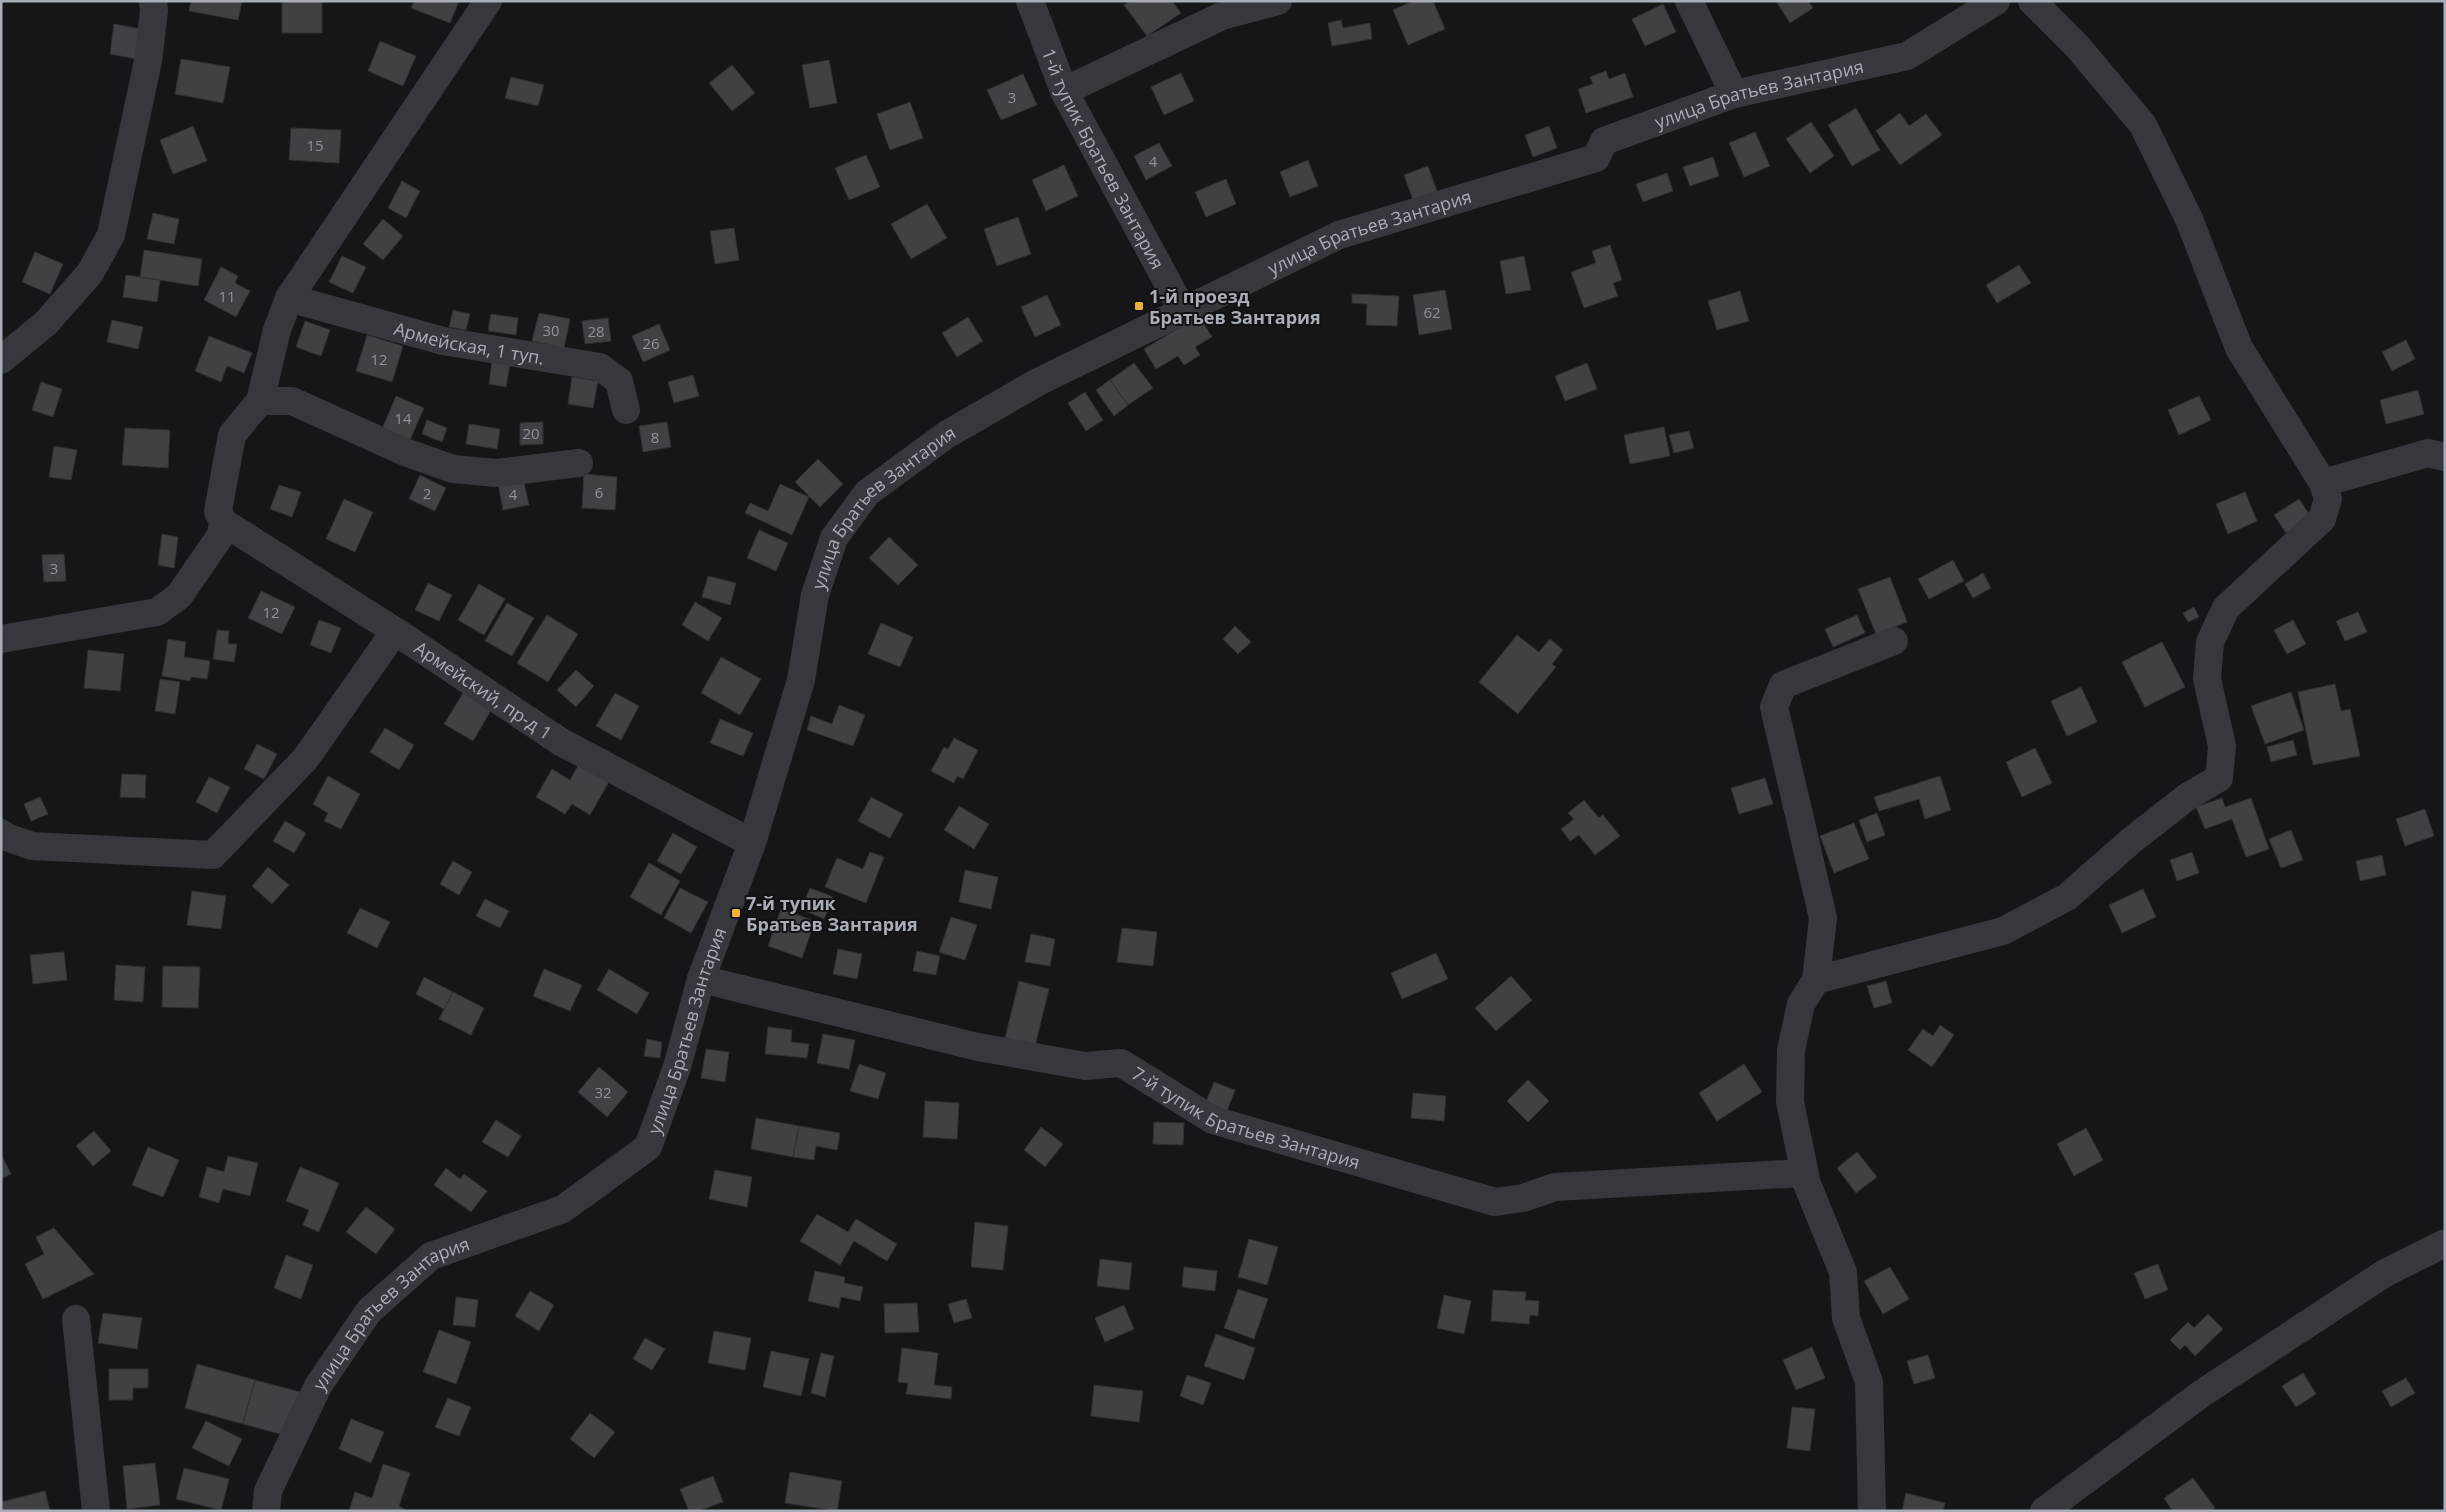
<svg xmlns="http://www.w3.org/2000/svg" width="2446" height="1512" viewBox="0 0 2446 1512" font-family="'Open Sans',sans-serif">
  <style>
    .building { fill: #404145; stroke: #303034 }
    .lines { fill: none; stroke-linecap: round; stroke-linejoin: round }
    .minor { stroke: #37383d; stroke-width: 28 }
    .poi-dot { fill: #f2b134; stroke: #111113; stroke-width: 2 }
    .labels { text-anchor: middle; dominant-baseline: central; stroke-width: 4; stroke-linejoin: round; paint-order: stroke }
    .number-label { font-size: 15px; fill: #8e929b }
    .street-label { font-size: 18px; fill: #a8adb8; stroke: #111113 }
    .poi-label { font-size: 18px; font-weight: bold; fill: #a8adb8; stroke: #111113; text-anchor: start }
  </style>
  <rect width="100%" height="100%" fill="#161618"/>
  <path class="building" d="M191,1H242L238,20L189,11Z
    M282,1H322V33H282Z
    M414,1H459L450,23L411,8Z
    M1130,1H1172L1181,13L1147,36L1124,5Z
    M1413,1H1433L1445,29L1408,45L1393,10Z
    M1776,1H1808L1813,8L1790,23Z
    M1663,4L1676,32L1645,46L1632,19Z
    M1341,20L1343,28L1370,23L1372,39L1332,46L1328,23Z
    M114,24L147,30L142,60L110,54Z
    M380,41L416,56L403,86L368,71Z
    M181,59L230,67L223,103L175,94Z
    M829,60L837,103L810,108L802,65Z
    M732,65L755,93L732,111L709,83Z
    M1606,71L1609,79L1625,73L1633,97L1586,113L1578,89L1593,84L1590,77Z
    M1181,73L1194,101L1164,115L1151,87Z
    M1023,74L1037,105L1001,120L987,90Z
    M511,77L544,85L538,106L505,98Z
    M910,102L923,138L890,150L877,114Z
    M1856,108L1880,150L1852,166L1828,125Z
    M1900,113L1909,126L1926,114L1942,135L1900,165L1876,131Z
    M1811,122L1834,156L1810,173L1786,139Z
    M193,126L207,161L173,174L160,140Z
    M1549,126L1557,148L1533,157L1525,135Z
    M291,128L341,130L339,163L289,160Z
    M1755,132L1770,166L1744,177L1729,143Z
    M1159,143L1172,166L1146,180L1134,156Z
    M866,155L880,187L849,200L835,168Z
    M1713,157L1719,176L1690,186L1683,167Z
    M1308,160L1318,186L1290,197L1280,172Z
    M1064,165L1078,196L1046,211L1032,180Z
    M1428,166L1438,194L1414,203L1404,175Z
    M1667,173L1673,191L1643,202L1636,184Z
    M1226,179L1236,204L1206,217L1195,192Z
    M402,181L420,191L406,218L388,208Z
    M927,204L947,238L911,259L891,224Z
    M153,213L179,219L174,244L147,239Z
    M1018,217L1031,254L997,266L984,229Z
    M383,219L403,236L383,260L363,244Z
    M734,228L739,260L715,264L710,231Z
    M1610,245L1622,280L1613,283L1618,296L1584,308L1571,272L1596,263L1592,251Z
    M144,250L202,259L198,286L140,277Z
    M35,252L63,264L50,294L22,282Z
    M342,256L366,267L353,293L329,282Z
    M1524,256L1531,290L1506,294L1500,261Z
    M2019,265L2031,283L1997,303L1986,285Z
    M221,267L238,276L235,283L250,291L236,317L204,300Z
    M126,275L160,280L157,302L123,297Z
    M1445,290L1452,329L1419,335L1413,295Z
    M1740,291L1749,321L1717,330L1708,301Z
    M1352,294L1399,296L1397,326L1366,325L1367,304L1352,303Z
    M1047,295L1061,325L1035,337L1021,307Z
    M453,310L470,314L466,330L449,327Z
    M539,313L570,319L564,348L532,341Z
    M491,314L518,318L516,335L488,331Z
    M1199,316L1212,337L1195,347L1200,355L1184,365L1178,356L1156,369L1144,349Z
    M968,317L983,341L957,357L942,333Z
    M608,318L611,341L585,344L582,321Z
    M112,320L143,327L138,349L107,342Z
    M305,321L330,330L321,356L296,347Z
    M659,324L670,350L643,362L632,336Z
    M367,335L403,346L392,382L356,371Z
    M209,336L252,353L244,373L227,366L221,382L195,371Z
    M2406,340L2415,359L2392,371L2382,352Z
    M492,361L510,363L506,387L489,384Z
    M1134,363L1153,388L1128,405L1110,380Z
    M1587,363L1597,389L1565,401L1555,376Z
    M693,375L699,396L674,403L668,382Z
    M572,377L598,381L593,408L568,404Z
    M1110,380L1128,405L1114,416L1096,390Z
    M41,382L62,389L53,417L32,410Z
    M2418,390L2424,414L2386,424L2380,400Z
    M1085,392L1103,420L1086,431L1068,403Z
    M396,396L424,408L410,440L382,429Z
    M2199,396L2211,420L2179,435L2168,410Z
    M427,420L447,428L442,442L422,434Z
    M543,422V444L520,445V423Z
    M667,422L671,447L643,452L639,426Z
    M469,424L500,429L497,449L466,444Z
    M1664,427L1670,456L1630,464L1624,435Z
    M125,428L170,430L168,468L122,465Z
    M1689,431L1694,448L1674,453L1669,435Z
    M54,446L77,450L71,480L49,477Z
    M818,459L843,484L820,507L795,482Z
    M584,474L617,477L615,510L582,508Z
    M420,475L446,488L435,511L409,499Z
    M523,478L529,505L503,510L498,483Z
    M780,484L809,497L792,535L745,513L750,503L768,511Z
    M279,485L301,492L292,517L270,509Z
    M2245,492L2257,521L2228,534L2216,504Z
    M344,499L373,512L355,552L326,539Z
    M2299,499L2311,517L2286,533L2274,515Z
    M759,530L788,543L776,571L747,558Z
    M162,534L178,537L174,568L158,565Z
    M889,537L918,565L898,585L869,558Z
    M64,554L66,581L44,582L42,555Z
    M1953,560L1964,581L1929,599L1918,579Z
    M1983,573L1991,588L1973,598L1965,584Z
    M708,576L736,583L730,605L702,597Z
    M1890,577L1907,622L1876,634L1858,589Z
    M428,583L452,595L439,621L415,610Z
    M479,584L505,599L484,635L458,620Z
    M261,591L295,607L282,634L248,618Z
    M695,602L722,618L708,641L682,625Z
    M507,603L534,618L512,656L485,641Z
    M2194,607L2199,617L2188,622L2183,613Z
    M2358,612L2367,632L2345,641L2336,621Z
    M547,615L578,634L548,682L517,663Z
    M1857,615L1865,633L1833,647L1825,629Z
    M319,620L341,628L331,653L310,645Z
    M2293,620L2306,644L2287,654L2274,630Z
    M881,623L913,637L900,667L868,654Z
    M1235,626L1251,642L1238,654L1223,639Z
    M217,630L229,631L228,644H237L234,662L213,659Z
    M1517,635L1539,652L1550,639L1563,650L1552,664L1556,667L1518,714L1479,682Z
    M168,639L186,642L184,657L210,661L207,679L191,677L190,681L162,676Z
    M2162,642L2185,687L2145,707L2122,662Z
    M88,650L124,654L120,691L84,688Z
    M721,657L761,679L740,715L701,693Z
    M576,670L594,686L576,707L557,690Z
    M160,679L180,682L175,714L155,711Z
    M2335,684L2341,711L2350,709L2360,756L2313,765L2298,692Z
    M2081,687L2097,722L2067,736L2051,701Z
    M465,690L493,707L473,741L444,724Z
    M2291,692L2304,730L2265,744L2251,706Z
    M615,693L639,706L621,740L596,726Z
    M839,705L865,715L853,746L807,730L811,716L832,724Z
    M720,719L753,733L743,756L710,743Z
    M385,728L414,745L399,770L370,752Z
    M954,738L978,750L963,779L957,776L954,783L931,771L944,747L948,749Z
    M2293,740L2297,755L2271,762L2267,747Z
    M257,744L277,754L264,779L244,769Z
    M2035,748L2052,783L2022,797L2006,762Z
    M580,762L610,780L590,815L572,804L565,814L536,797L552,769L570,780Z
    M122,774L146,775L145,798L120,797Z
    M328,776L360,794L341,829L324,821L328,813L313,804Z
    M1940,776L1951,810L1925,819L1919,799L1879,811L1874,797Z
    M209,777L230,787L217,813L196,802Z
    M1765,778L1773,804L1739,814L1731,788Z
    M40,797L48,814L31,821L24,804Z
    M871,797L903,814L890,838L858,821Z
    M2222,798L2225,807L2251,798L2269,849L2246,857L2232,819L2205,829L2196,807Z
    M1584,800L1599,818L1603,815L1620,836L1595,855L1579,835L1570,841L1561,829L1574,819L1568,813Z
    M959,806L989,824L974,849L944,830Z
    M2425,809L2434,836L2405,846L2396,819Z
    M1877,813L1885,835L1867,842L1859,820Z
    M285,821L306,833L294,853L273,841Z
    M1854,823L1869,859L1834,873L1820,836Z
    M2291,830L2303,860L2281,868L2269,839Z
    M673,833L697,847L681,874L657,861Z
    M870,852L884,857L866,903L825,887L837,858L863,869Z
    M2192,852L2199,873L2177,881L2170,860Z
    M2382,855L2386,875L2360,881L2356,861Z
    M453,861L472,872L459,895L440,884Z
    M649,863L680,881L661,915L630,897Z
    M268,867L289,885L272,904L252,886Z
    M965,870L998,877L991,909L959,902Z
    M680,888L708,902L691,933L664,918Z
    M810,888L833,897L824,919L801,909Z
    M2143,889L2156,917L2122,933L2109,905Z
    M192,891L226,896L221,929L187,925Z
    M485,899L509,911L500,928L476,916Z
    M360,908L390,922L377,948L347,933Z
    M781,909L815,921L802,958L768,946Z
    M951,917L977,925L965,960L939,952Z
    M1122,928L1157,932L1153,966L1117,962Z
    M1031,934L1055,939L1050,966L1025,962Z
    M838,949L862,954L857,979L833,974Z
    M917,951L940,956L936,975L913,971Z
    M64,952L67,980L33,984L30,955Z
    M1436,953L1448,979L1402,999L1391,973Z
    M116,965L145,967L143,1002L114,1000Z
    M163,966L200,967L198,1008L162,1007Z
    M544,969L582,985L570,1011L533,996Z
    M609,969L649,993L637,1014L597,990Z
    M1511,976L1532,1000L1496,1031L1475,1008Z
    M424,977L453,992L444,1009L416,994Z
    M1019,981L1049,989L1035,1046L1005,1038Z
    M1886,981L1892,1003L1874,1008L1867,986Z
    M453,992L484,1008L471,1035L439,1019Z
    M1940,1025L1954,1035L1932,1067L1908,1050L1923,1029L1933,1036Z
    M768,1027L792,1030L791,1042L809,1044L807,1058L765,1054Z
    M823,1034L855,1040L849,1069L817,1063Z
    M647,1039L662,1042L660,1058L644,1056Z
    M706,1049L729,1052L725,1082L701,1078Z
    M859,1064L886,1073L878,1099L850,1091Z
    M1744,1064L1762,1092L1717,1121L1699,1093Z
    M599,1067L628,1092L607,1117L578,1092Z
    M1528,1080L1549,1101L1528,1122L1507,1101Z
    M1214,1082L1235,1090L1227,1111L1206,1102Z
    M1413,1093L1446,1096L1444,1121L1411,1118Z
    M925,1101L959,1103L957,1139L923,1137Z
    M756,1118L799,1126L793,1157L751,1149Z
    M496,1120L521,1136L508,1157L482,1142Z
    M1154,1122L1184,1123L1183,1145L1153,1144Z
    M799,1126L840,1133L837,1150L816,1146L814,1160L793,1157Z
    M1041,1127L1063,1144L1045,1167L1024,1150Z
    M2086,1128L2103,1160L2074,1176L2057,1144Z
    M94,1131L111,1151L93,1166L76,1146Z
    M148,1147L179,1160L163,1197L132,1185Z
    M1857,1152L1877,1177L1856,1193L1837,1168Z
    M1,1154L11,1174L1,1179Z
    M228,1156L258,1163L250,1196L223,1189L219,1203L199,1197L207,1167L224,1172Z
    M300,1167L339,1183L319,1232L303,1225L309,1210L286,1201Z
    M446,1168L460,1179L464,1174L487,1191L471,1212L434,1185Z
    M715,1170L752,1177L747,1207L709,1199Z
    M366,1207L395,1229L376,1254L346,1232Z
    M817,1214L848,1232L856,1219L897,1244L887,1261L854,1241L840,1265L800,1241Z
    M975,1222L1008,1226L1003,1270L971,1267Z
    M54,1228L94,1274L43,1299L25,1264L44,1254L36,1237Z
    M1249,1239L1278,1247L1267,1285L1238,1277Z
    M286,1255L313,1265L301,1299L274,1288Z
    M1100,1259L1132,1263L1129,1290L1097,1286Z
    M2158,1264L2168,1290L2145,1299L2134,1273Z
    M1184,1267L1217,1271L1215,1291L1182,1287Z
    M1890,1267L1909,1299L1883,1314L1864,1281Z
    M815,1271L845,1277L844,1283L863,1287L860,1301L841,1297L839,1308L808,1301Z
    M1238,1289L1268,1299L1254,1339L1224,1328Z
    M1493,1290L1526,1292L1525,1300L1539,1301L1538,1316L1530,1315L1529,1324L1491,1321Z
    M530,1291L554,1305L539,1331L515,1316Z
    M1444,1295L1471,1301L1464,1334L1437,1328Z
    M456,1297L478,1300L475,1327L453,1325Z
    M966,1299L972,1318L954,1323L948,1304Z
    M917,1303L919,1332L885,1333L884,1304Z
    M1124,1305L1134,1329L1105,1342L1095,1318Z
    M103,1313L142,1318L137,1349L98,1343Z
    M2208,1314L2223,1329L2195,1356L2185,1345L2180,1350L2170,1340L2188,1322L2194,1328Z
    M439,1330L471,1342L456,1384L423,1372Z
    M714,1331L751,1338L745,1370L708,1363Z
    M1216,1334L1255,1348L1244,1380L1204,1366Z
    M645,1338L665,1349L652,1370L633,1359Z
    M1812,1347L1825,1378L1796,1390L1783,1360Z
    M902,1348L938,1353L934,1385L952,1387L951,1399L906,1394L908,1383L898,1382Z
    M771,1351L809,1359L801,1396L763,1387Z
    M821,1353L834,1356L825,1397L811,1393Z
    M1928,1355L1935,1378L1914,1384L1907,1361Z
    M197,1364L255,1380L243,1424L185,1408Z
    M109,1369H148V1388H133V1400H109Z
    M2303,1373L2316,1394L2296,1407L2282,1386Z
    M1187,1375L1211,1383L1203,1405L1180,1396Z
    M2406,1378L2415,1393L2391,1407L2382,1391Z
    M255,1380L300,1392L280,1434L243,1424Z
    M1094,1385L1143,1391L1139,1422L1091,1416Z
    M448,1398L471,1407L459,1436L435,1427Z
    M1792,1407L1815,1409L1810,1451L1787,1448Z
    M590,1413L615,1432L594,1458L570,1439Z
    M351,1419L384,1432L371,1463L339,1449Z
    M206,1421L242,1439L229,1466L192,1448Z
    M155,1463L160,1505L127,1509L123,1466Z
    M383,1464L410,1473L399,1506L408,1511H349L355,1492L372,1498Z
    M184,1468L229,1479L221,1510L176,1499Z
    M790,1472L842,1481L837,1511L785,1503Z
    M713,1476L723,1502L698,1511H689L680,1489Z
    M2193,1478L2215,1508L2211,1511H2173L2164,1498Z
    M45,1491L50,1511H1V1502Z
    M1906,1493L1945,1503L1943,1511H1902Z"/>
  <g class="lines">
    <g class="minor">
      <path id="s1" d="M1030,1L1064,91L1183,311"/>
      <path d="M1689,1L1734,94"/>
      <path d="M1064,91L1222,16L1278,1"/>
      <path id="s2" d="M289,298L443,341L600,367L619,381L626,410"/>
      <path d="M1,360L46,323L90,273L111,235L148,61L154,11L153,1"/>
      <path d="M260,401H292L405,452L453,469L496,473L579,463"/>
      <path d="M2323,483L2428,453L2445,457"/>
      <path id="s3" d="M223,522L395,631L561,742L752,843"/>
      <path d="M1,639L157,612L179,596L221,535L223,522L218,511L232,435L260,401L277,330L289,298L488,1"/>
      <path d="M1,833L6,837L32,846L213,855L306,758L395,631"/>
      <path id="s4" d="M701,979L978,1047L1085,1066L1121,1063L1213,1120L1495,1202L1523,1198L1555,1187L1804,1173"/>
      <path d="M1816,980L1823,918L1774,707L1783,685L1894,641"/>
      <path d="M76,1319L96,1511"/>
      <path id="s5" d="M266,1511L268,1491L318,1386L369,1311L431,1256L563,1209L648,1147L677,1067L701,979L752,843L801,680L815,595L834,538L867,493L946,435L1038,382L1339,235L1596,158L1604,141L1734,94L1907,56L1996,1"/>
      <path d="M1872,1511L1869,1382L1846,1318L1843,1272L1807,1184L1790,1102L1791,1050L1801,1004L1816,980L2003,931L2067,897L2132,840L2187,797L2219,778L2222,746L2207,679L2210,642L2226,608L2322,519L2328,499L2323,483L2239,348L2189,219L2143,125L2077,46L2032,1"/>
      <path d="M2044,1511L2201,1394L2385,1273L2445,1243"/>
    </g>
  </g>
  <g class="poi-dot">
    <rect x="1134" y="301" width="10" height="10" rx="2.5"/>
    <rect x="731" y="908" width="10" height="10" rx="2.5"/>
  </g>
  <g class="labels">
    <g class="number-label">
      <text x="1012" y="97">3</text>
      <text x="315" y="145">15</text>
      <text x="1153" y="161">4</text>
      <text x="227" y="296">11</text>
      <text x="1432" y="312">62</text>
      <text x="551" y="330">30</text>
      <text x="596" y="331">28</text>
      <text x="651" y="343">26</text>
      <text x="379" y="359">12</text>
      <text x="403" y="418">14</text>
      <text x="531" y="433">20</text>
      <text x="655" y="437">8</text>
      <text x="599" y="492">6</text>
      <text x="427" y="493">2</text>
      <text x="513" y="494">4</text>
      <text x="54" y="568">3</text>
      <text x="271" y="612">12</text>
      <text x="603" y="1092">32</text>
    </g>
    <g class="street-label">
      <text stroke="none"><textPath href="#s5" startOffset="2238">улица Братьев Зантария</textPath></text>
      <text stroke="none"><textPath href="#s1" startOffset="174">1-й тупик Братьев Зантария</textPath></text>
      <text stroke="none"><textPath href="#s5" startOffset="1818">улица Братьев Зантария</textPath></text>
      <text stroke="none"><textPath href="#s2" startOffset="186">Армейская, 1 туп.</textPath></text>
      <text stroke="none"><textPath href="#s5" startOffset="1248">улица Братьев Зантария</textPath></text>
      <text stroke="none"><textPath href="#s3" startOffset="310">Армейский, пр-д 1</textPath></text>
      <text stroke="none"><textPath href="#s5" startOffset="678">улица Братьев Зантария</textPath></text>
      <text stroke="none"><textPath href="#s4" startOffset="568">7-й тупик Братьев Зантария</textPath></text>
      <text stroke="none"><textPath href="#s5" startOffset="242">улица Братьев Зантария</textPath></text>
    </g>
    <g class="poi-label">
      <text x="1149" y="296">1-й проезд<tspan x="1149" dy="21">Братьев Зантария</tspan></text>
      <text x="746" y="903">7-й тупик<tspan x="746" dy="21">Братьев Зантария</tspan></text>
    </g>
  </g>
  <rect width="2446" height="1512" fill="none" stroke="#a8adb8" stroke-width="5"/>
</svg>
